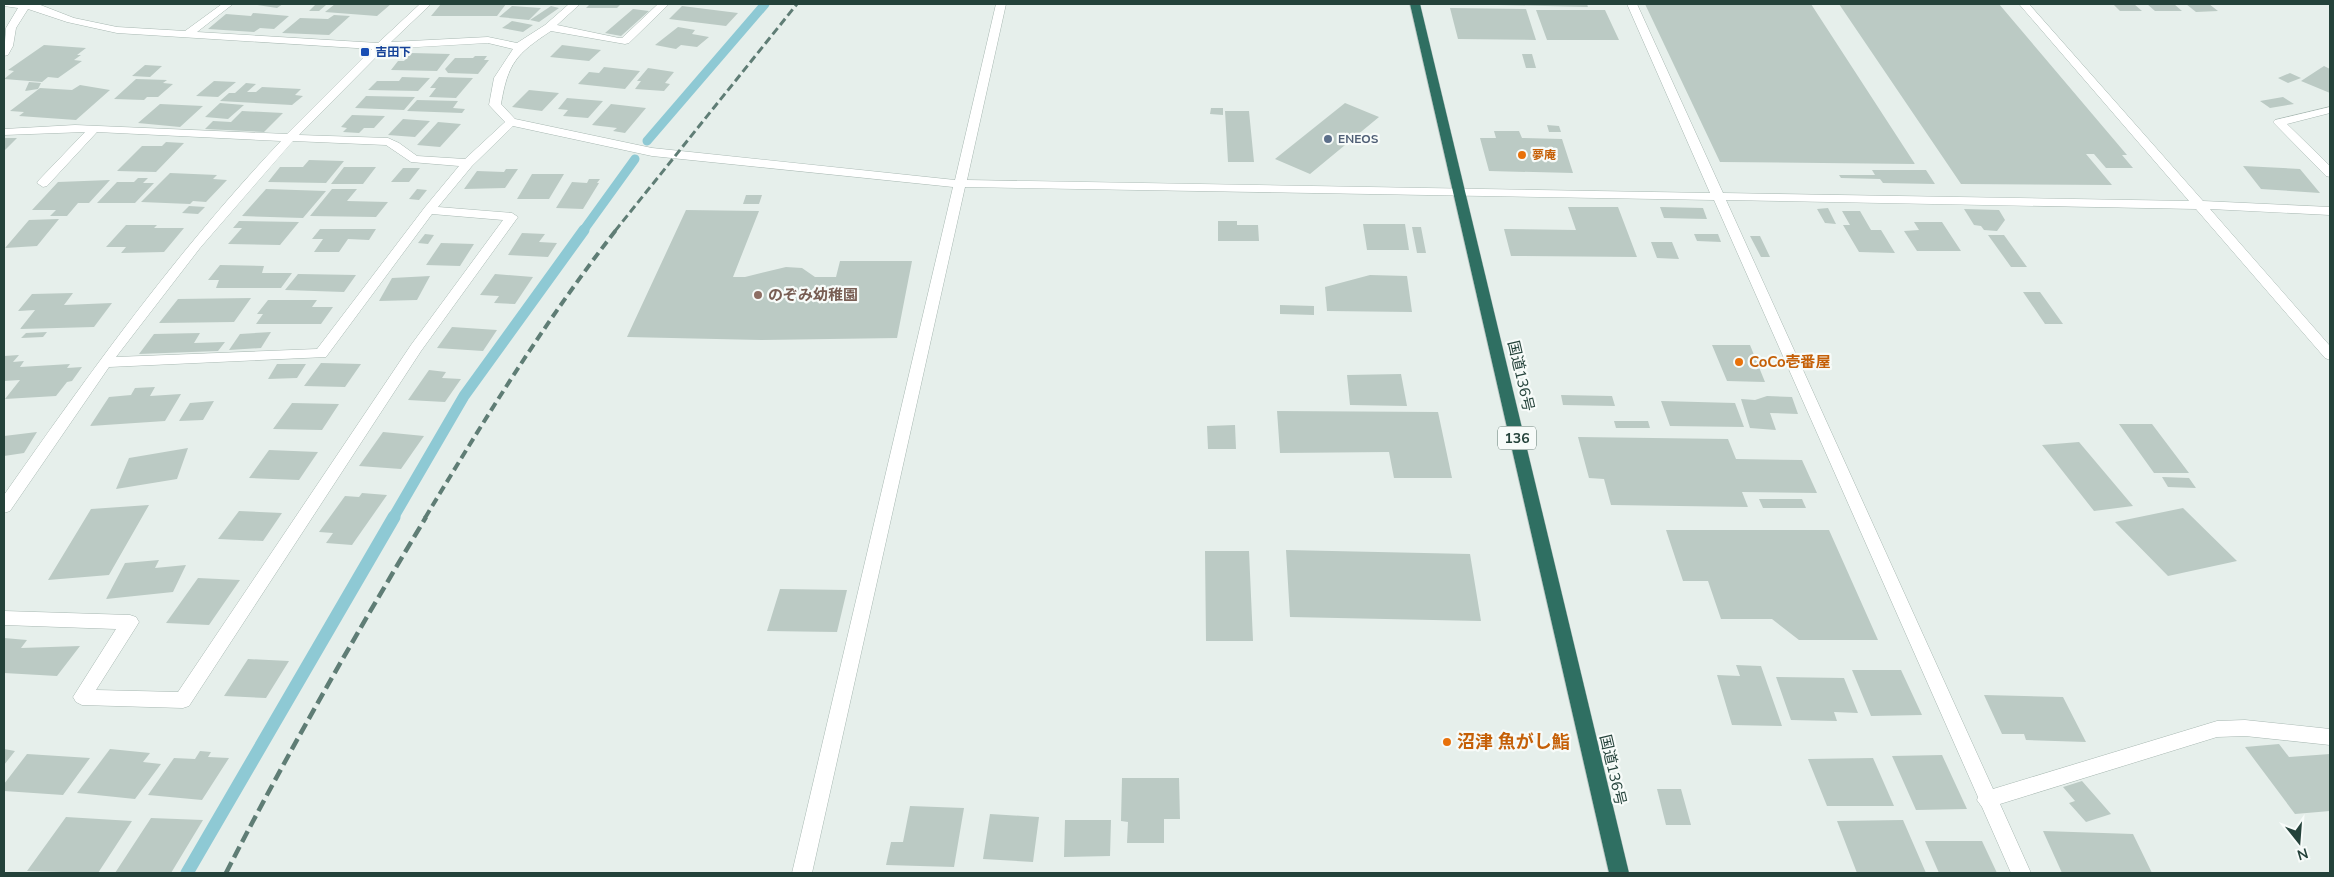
<svg xmlns="http://www.w3.org/2000/svg" width="2334" height="877" viewBox="0 0 2334 877" font-family="'Nunito Sans','Noto Sans JP',sans-serif">
  <style>
    .lines { fill: none; stroke-linecap: round; stroke-linejoin: round }
    .stream-far2 { stroke: #8ec9d4; stroke-width: 9 }
    .stream-far1 { stroke: #8ec9d4; stroke-width: 11 }
    .stream { stroke: #8ec9d4; stroke-width: 13 }
    .building { fill: #bbcac4 }
    .minor-casing { stroke: #a8b8b2; stroke-width: 1 }
    .highway-casing { stroke: #c2cac8; stroke-width: 1 }
    .minor { fill: #fff; fill-rule: evenodd }
    .highway { fill: #2f6f62; fill-rule: evenodd }
    .rail-far2 { stroke: #5f7d75; stroke-width: 3; stroke-dasharray: 8 4; stroke-linecap: butt }
    .rail-far1 { stroke: #5f7d75; stroke-width: 4; stroke-dasharray: 9 5; stroke-linecap: butt }
    .rail { stroke: #5f7d75; stroke-width: 4.5; stroke-dasharray: 12 5.5; stroke-linecap: butt }
    .transit-dot { fill: #1a4fb4; stroke: #f7fbf9; stroke-width: 2 }
    .service-dot { fill: #5c6f8a; stroke: #f7fbf9; stroke-width: 2 }
    .food-dot { fill: #e8710a; stroke: #f7fbf9; stroke-width: 2 }
    .education-dot { fill: #8d6e63; stroke: #f7fbf9; stroke-width: 2 }
    .labels { text-anchor: middle; dominant-baseline: central; stroke-width: 4.5; stroke-linejoin: round; paint-order: stroke }
    .far-transit-label { font-size: 12px; font-weight: bold; fill: #164399; stroke: #f7fbf9; text-anchor: start }
    .far-service-label { font-size: 12px; font-weight: bold; fill: #4e5e75; stroke: #f7fbf9; text-anchor: start }
    .far-food-label { font-size: 12px; font-weight: bold; fill: #c56008; stroke: #f7fbf9; text-anchor: start }
    .shield { fill: #f7fbf9; stroke: #637a73; stroke-width: 1 }
    .shield-label { font-size: 14px; font-weight: bold; fill: #24423a }
    .education-label { font-size: 15px; font-weight: bold; fill: #785e54; stroke: #f7fbf9; text-anchor: start }
    .food-label { font-size: 15px; font-weight: bold; fill: #c56008; stroke: #f7fbf9; text-anchor: start }
    .street-label { font-size: 15px; fill: #24423a; stroke: #f7fbf9 }
    .near-food-label { font-size: 18px; font-weight: bold; fill: #c56008; stroke: #f7fbf9; text-anchor: start }
  </style>
  <rect width="100%" height="100%" fill="#e6efeb"/>
  <g class="lines">
    <path class="stream-far2" d="M647,141L765,4
      M583,231L635,159"/>
    <path class="stream-far1" d="M393,518L464,396L584,230"/>
    <path class="stream" d="M187,873L394,517"/>
  </g>
  <path class="building" d="M251,4H283L277,8Z
    M316,4L326,5L319,11H309Z
    M335,4H391L377,16L325,12Z
    M441,4H506L497,16H431Z
    M590,4H621L617,8H586Z
    M1497,4H1587L1588,7L1497,5Z
    M1645,4H1811L1915,164L1720,162Z
    M1839,4H1999L2127,155H2122L2133,168H2106L2094,154H2086L2112,185L1961,184Z
    M2113,4H2134L2142,11H2120Z
    M2147,4H2174L2182,11H2155Z
    M2186,4H2209L2218,11L2196,12Z
    M512,6L541,8L529,20L499,17Z
    M551,6L559,8L539,22L530,20Z
    M682,6L738,13L726,26L669,19Z
    M1450,8L1526,9L1536,40L1458,39Z
    M633,9L649,11L621,36L605,33Z
    M1536,10H1605L1619,40H1547Z
    M253,13L289,16L274,29L260,28L254,32L208,29L226,14L251,16Z
    M334,15L350,16L329,35L282,33L300,18L328,19Z
    M512,21L533,25L523,32L502,28Z
    M678,27L695,30L692,34L709,37L697,47L681,45L676,49L655,45Z
    M44,45L86,48L77,55H81L74,60L82,61L58,78L48,77L42,82L4,79L14,71L8,70Z
    M562,45L601,50L589,61L550,57Z
    M411,53L450,54L437,71L391,70L398,61H404Z
    M1522,54H1532L1536,68H1526Z
    M475,56H487L484,60H489L478,74L448,73L445,69L455,58H473Z
    M145,65L162,66L150,77L132,76Z
    M2324,66L2330,69V93L2301,81Z
    M604,67L640,71L625,89L578,84L589,72L599,73Z
    M648,68L674,72L665,83L670,84L664,91L635,89L641,81H637Z
    M2290,73L2301,78L2288,83L2278,78Z
    M402,77L430,78L418,91L368,90L377,81H399Z
    M439,77L473,78L456,98L429,97L436,88H430Z
    M136,79L167,80L163,83L173,84L158,97H147L144,100L114,99Z
    M214,81L236,82L218,97L196,96Z
    M29,82L41,83L38,89L25,91Z
    M246,83L256,84L247,92H256L262,87L301,89L295,95L303,96L292,105L220,101L229,93H235Z
    M80,85L110,90L76,120L19,116L24,112L10,111L40,88L72,90Z
    M529,90L559,93L542,111L512,107Z
    M366,96L415,97L404,110L355,108Z
    M2283,97L2294,104L2270,108L2260,101Z
    M567,98L603,101L588,118L563,116L568,110L558,109Z
    M417,100L458,101L453,108L465,109L462,113L407,111Z
    M220,103L244,105L228,119L205,117Z
    M1345,103L1379,117L1310,174L1275,159Z
    M160,104L203,106L180,127L138,123Z
    M611,104L646,108L625,133L613,131L617,128L592,125Z
    M1211,108H1223V115L1210,114Z
    M242,111L283,113L264,132L205,129L213,121L231,122Z
    M1225,111H1249L1254,162H1228Z
    M352,115L385,116L374,128H364L359,133L343,132L347,128L341,127Z
    M403,119L430,121L415,137L388,135Z
    M438,122L461,124L440,147L417,145Z
    M1547,125L1559,126L1561,132H1549Z
    M1494,131H1519L1522,138L1562,139L1573,173L1489,171L1480,138H1496Z
    M4,138H17L4,151Z
    M166,142L184,143L156,172L117,171L142,146H162Z
    M309,160L344,161L326,183L268,182L280,167H303Z
    M2243,166L2300,169L2320,193L2261,189Z
    M344,167H376L363,184H331Z
    M403,168H420L409,182H391Z
    M506,169H518L505,188L464,189L477,171L504,172Z
    M1872,170H1926L1935,184L1883,183L1880,179L1841,178L1839,175H1875Z
    M170,173L217,175L213,179L227,180L206,202L193,201L190,204L141,202Z
    M532,174H564L549,199H517Z
    M138,178H148L143,183H154L135,203H97L117,182H134Z
    M589,179H600L597,183H599L583,209L556,208L572,182L587,183Z
    M110,180L89,203H78L67,216H50L56,210H32L58,182Z
    M266,189L326,191L303,218L242,216Z
    M332,189H357L347,201L388,202L376,217L310,216Z
    M417,189L427,190L419,200L409,199Z
    M746,195H762L759,204H743Z
    M189,206L205,207L198,214L182,213Z
    M1568,207H1618L1637,257L1511,256L1504,229L1576,230Z
    M1660,207L1703,208L1707,219L1664,218Z
    M1828,208L1836,224L1825,223L1817,209Z
    M1964,209L1999,210L2005,220L1997,231L1984,230L1981,226L1974,225Z
    M686,210L759,211L733,277H745L786,267L802,268L815,277H836L840,261H912L897,338L761,340L627,337Z
    M1842,211H1860L1871,230H1881L1895,253L1859,252L1843,225H1850Z
    M59,219L37,246L5,248L29,220Z
    M239,221L299,222L280,245L228,244L242,228H233Z
    M1218,221H1237V225H1258L1259,241H1218Z
    M1914,222H1942L1961,251H1917L1904,231L1919,230Z
    M1363,224H1405L1409,250H1367Z
    M126,225H157L154,228H184L164,252L121,253L126,247H106Z
    M1412,227H1421L1426,253H1417Z
    M320,229H376L369,240L348,239L339,252H314L323,239H312Z
    M522,233L545,234L539,242L557,243L548,257L508,255Z
    M425,234L434,235L428,244L418,243Z
    M1694,234H1718L1721,242L1697,241Z
    M1988,235H2004L2027,267H2011Z
    M1750,236H1760L1770,257H1761Z
    M1651,242H1672L1679,259L1657,258Z
    M441,243L474,244L460,266L426,265Z
    M220,265L264,266L262,273H292L281,288H216L219,280H208Z
    M298,274L356,275L344,292L285,290Z
    M495,274L533,277L515,304L494,303L499,296L480,295Z
    M1370,275L1407,276L1412,312L1327,311L1325,287Z
    M430,276L417,300L379,301L392,278Z
    M2023,292H2040L2063,324H2045Z
    M73,293L64,305L112,303L94,327L20,329L35,310L18,311L32,294Z
    M251,298L234,322L159,323L178,299Z
    M268,300H317L312,307H333L321,324H256L263,314H257Z
    M1280,305L1314,306V315L1280,314Z
    M452,327L497,330L483,351L437,348Z
    M47,332L43,337L21,338L26,333Z
    M271,332L261,348L229,350L240,334Z
    M200,333L194,343L225,342L218,351L139,354L154,334Z
    M1712,345H1750L1765,382L1727,381Z
    M19,355L13,362L24,361L20,367L70,364L67,368L82,367L72,381L67,382L56,396L5,399L20,380L4,381V356Z
    M321,363L361,364L345,387L304,386Z
    M277,364H306L297,378L268,379Z
    M429,370L446,372L442,378L461,379L445,402L408,400Z
    M1401,374L1407,406L1350,405L1347,375Z
    M155,387L150,396L181,394L165,421L90,426L109,397L131,395L135,388Z
    M1561,395L1612,396L1615,406L1563,405Z
    M1767,396L1792,397L1798,414L1770,413L1776,430L1750,428L1741,399L1755,400Z
    M214,401L203,420L179,421L190,403Z
    M1661,401L1735,403L1744,427L1670,426Z
    M292,403L339,404L322,430L273,429Z
    M1277,411L1438,412L1452,478H1394L1389,452L1280,453Z
    M1614,421H1648L1650,428H1616Z
    M2119,424H2152L2189,473H2154Z
    M1235,425L1236,449H1208L1207,426Z
    M37,432L24,453L4,456V436Z
    M383,432L424,436L401,469L359,466Z
    M1578,437L1728,439L1736,459L1802,460L1817,493L1742,492L1748,507L1611,505L1604,479L1589,478Z
    M2079,442L2133,506L2094,511L2042,445Z
    M188,448L177,479L116,489L129,458Z
    M269,450L318,452L299,480L249,478Z
    M2162,477L2189,478L2196,488L2168,487Z
    M362,493L387,495L352,545L326,543L333,533L319,532L345,496L359,497Z
    M1759,499H1802L1806,508H1763Z
    M149,505L109,575L48,580L91,509Z
    M2183,508L2237,561L2168,576L2115,522Z
    M239,511L282,513L263,541L218,539Z
    M1666,530H1829L1878,640H1799L1772,619H1721L1708,581H1683Z
    M1286,550L1470,554L1481,621L1290,617Z
    M1205,551H1249L1253,641H1206Z
    M159,560L155,568L186,565L173,592L106,599L125,563Z
    M198,578L240,580L209,625L166,623Z
    M780,589L847,590L837,632L767,631Z
    M4,638L27,640L21,648L80,646L57,676L4,673Z
    M248,659L289,661L266,698L224,696Z
    M1736,665L1761,666L1782,726L1732,725L1717,675L1740,676Z
    M1852,670H1901L1922,715L1871,716Z
    M1776,677L1844,678L1858,713L1834,712L1837,721L1791,720Z
    M1984,695L2063,697L2086,742L2026,740L2024,734H2002Z
    M2279,744L2289,757L2330,754V811L2295,814L2245,747Z
    M4,749L15,751L4,765Z
    M110,749L150,753L143,762L161,764L135,799L77,793Z
    M200,751L211,752L208,757L229,758L202,800L148,795L174,758L195,759Z
    M27,754L90,758L63,795L4,791V784Z
    M1942,755L1967,809L1916,810L1892,756Z
    M1873,758L1894,806H1827L1808,759Z
    M1122,778H1179L1180,819H1164V843H1127L1128,822L1121,821Z
    M2082,781L2111,814L2086,822L2069,803L2075,801L2063,787Z
    M1657,789H1681L1691,825H1666Z
    M910,806L964,808L954,867L886,865L891,842H903Z
    M990,814L1039,817L1033,862L983,859Z
    M66,817L132,821L98,873L27,871Z
    M151,818L203,820L171,873H115Z
    M1065,820H1111L1110,856L1064,857Z
    M1903,820L1926,873H1857L1837,821Z
    M2043,831L2133,834L2152,873H2062Z
    M1925,841H1982L1997,873H1939Z"/>
  <g class="lines">
    <g class="minor-casing">
      <path id="minor" d="M4,4H38L74,18L117,27L185,31L222,4H233L197,32L378,43L420,4H431L391,42L488,37L517,43L545,25L569,4H580L557,25L619,38H622L658,4H669L629,43L625,44L551,31C516,54 508,63 501,104L515,119L652,148L955,180L996,4H1006L967,180L1710,193L1627,4H1637L1723,193L2189,201L2019,4H2029L2203,201L2330,207V215L2210,209L2330,346V360L2325,358L2196,209L1726,200L1993,789L2217,721L2245,720L2330,729V745L2245,736L2217,737L2000,804L2031,873H2011L1982,807L1977,800L1978,797L1714,200L965,187L812,873H792L953,187L652,156L513,126L472,166L438,207L512,213L518,217L421,351L189,706L183,708L82,705L76,702L73,697L116,629L4,625V611L130,615L136,617L139,622L136,627L96,690L178,692L411,345L503,220L432,214L326,357L109,367L10,511L4,513V495C90,372 177,251 281,141L97,132L47,186L43,187L37,183L39,180L85,132L4,135V129L75,125L287,134L372,49L117,33L67,22L28,9L16,28L13,46L8,55L4,56L6,28L18,8L4,6ZM488,43L513,49L494,78L489,105L505,122L465,159L417,156L399,143L388,138L299,135L384,49ZM293,141L386,145L411,162L459,166L425,207L317,349L116,357L200,248Z
        M2330,107V113L2287,124L2330,166V177L2326,176L2273,122L2275,120Z"/>
    </g>
    <g class="highway-casing">
      <path id="highway" d="M1410,4H1420L1629,873H1609Z"/>
    </g>
    <use href="#minor" class="minor"/>
    <use href="#highway" class="highway"/>
    <path class="rail-far2" d="M615,231L797,4"/>
    <path class="rail-far1" d="M425,518C484,420 545,321 616,230"/>
    <path class="rail" d="M226,873C288,752 356,634 426,517"/>
  </g>
  <rect class="transit-dot" x="360" y="47" width="10" height="10" rx="2.5"/>
  <circle class="service-dot" cx="1328" cy="139" r="5"/>
  <g class="food-dot">
    <circle cx="1522" cy="155" r="5"/>
    <circle cx="1739" cy="362" r="5"/>
    <circle cx="1447" cy="742" r="5"/>
  </g>
  <circle class="education-dot" cx="758" cy="295" r="5"/>
  <g class="labels">
    <g class="far-transit-label">
      <text x="375" y="52">吉田下</text>
    </g>
    <g class="far-service-label">
      <text x="1338" y="139">ENEOS</text>
    </g>
    <g class="far-food-label">
      <text x="1532" y="155">夢庵</text>
    </g>
    <rect class="shield" x="1498" y="426.5" width="38" height="23" rx="4"/>
    <g class="shield-label">
      <text x="1517" y="438">136</text>
    </g>
    <g class="education-label">
      <text x="768" y="295">のぞみ幼稚園</text>
    </g>
    <g class="food-label">
      <text x="1749" y="362">CoCo壱番屋</text>
    </g>
    <g class="street-label">
      <text transform="translate(1521 376) rotate(77)">国道136号</text>
      <text transform="translate(1613 770) rotate(77)">国道136号</text>
    </g>
    <g class="near-food-label">
      <text x="1457" y="742">沼津 魚がし鮨</text>
    </g>
  </g>
  <rect width="2334" height="877" fill="none" stroke="#24423a" stroke-width="10"/>
  <g transform="translate(2299 842) rotate(163)" stroke="#f7fbf9" stroke-width="4" paint-order="stroke">
  <path d="M0-4L9 19L0 12L-9 19Z" fill="#24423a"/>
  <text y="-8" font-size="14" font-weight="bold" text-anchor="middle" fill="#24423a">N</text>
  </g>
</svg>
